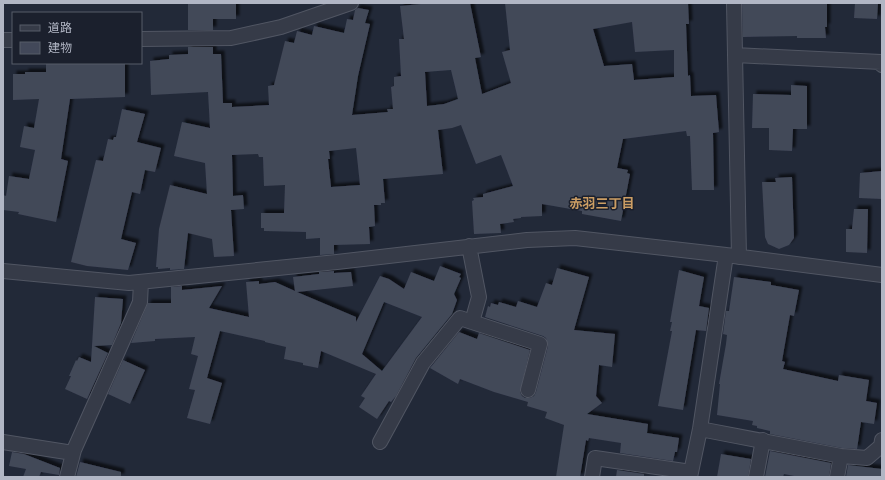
<svg xmlns="http://www.w3.org/2000/svg" width="885" height="480" viewBox="0 0 885 480" font-family="Signika,'Noto Sans JP',sans-serif">
  <style>
    .building { fill: #424859; fill-rule: evenodd; filter: url(#shadow) }
    .lines { fill: none; stroke-linecap: round; stroke-linejoin: round }
    .street-casing { stroke: #515663; stroke-width: 16 }
    .street { stroke: #363b48; stroke-width: 14 }
    .labels { text-anchor: middle; dominant-baseline: central; stroke-width: 3; stroke-linejoin: round; paint-order: stroke }
    .neighbourhood-label { font-size: 13px; font-weight: bold; fill: #cc9e64; stroke: #1b202d }
  </style>
  <defs>
    <filter id="shadow"><feDropShadow dx="3.5" dy="-3.5" stdDeviation="1" flood-color="#0009"/></filter>
  </defs>
  <rect width="100%" height="100%" fill="#222938"/>
  <path class="building" d="M188,3H236V19H213V30H188Z
    M431,3H470L481,57L475,58L482,94L511,83L502,52L510,50L505,3H688L689,24H686L688,76L690,75L691,96L716,95L719,132L713,133L714,190H692L690,136H687L686,131L623,139L617,168L628,170L627,173L630,174L621,221L582,214V211L542,204V216L521,217V218L513,219L514,222L500,224L501,233L474,234L472,201L474,200L473,198L483,197V194L513,186L501,155L476,164L461,125L452,128L438,130L443,174L383,179L385,203H381V205H374L375,226L369,227L370,244L334,245V254L320,255V238L306,239V232L264,231V228H261V213H284L285,185L264,186L263,157H259L258,154L232,155L233,196L243,195L244,209L231,210L234,256L214,257L212,239L188,233L184,269L170,270V268L158,269V267H156L159,229L170,185L207,194L205,163L174,156L182,122L210,128L208,92L151,95L150,61L169,59V55L188,54V47H213V54H221L223,103H232V107L269,105L268,86L274,85L285,41L294,43L297,31L312,35L314,26L344,33L347,19L353,20L355,10L358,8L369,10L365,23L370,24L358,76L352,115L388,112L387,109H393L391,87L394,86V77L401,76L399,39H404L400,6ZM632,22L635,52L674,50V77L634,80L632,64L604,66L593,29ZM451,70L458,99L444,104L427,106L425,72ZM356,148L360,185L331,187L328,159H330L329,151Z
    M742,3H827V27H825L826,38H797V36L743,37Z
    M855,3H878L877,19L854,18Z
    M46,63H125V97L70,99L61,159L68,161L56,222L18,214L19,212L3,210V195L6,196L9,176L29,179L35,150L20,147L24,126L34,128L39,99L13,100V74H25V72H46Z
    M791,85L807,86V129H793L792,151L769,150V128H752L753,94L791,95Z
    M122,109L145,114L137,142L161,148L155,172L145,170L140,194L132,192L121,239L136,243L128,270L87,266L71,262L96,160L103,161L108,139L113,140L114,137H116Z
    M882,171V199L859,198L860,173Z
    M792,177L794,238L789,245L779,249L768,244L765,237L762,182H776L775,178Z
    M854,209H868L867,253L846,252V229H852Z
    M440,266L461,274L459,277L461,278L454,294L457,300L452,314L416,358L396,396L391,402L389,401L377,419L359,407L365,398L361,396L376,374L321,351L318,368L303,365V363L284,359L286,347L265,342V341L220,331L207,378L222,383L210,424L187,418L195,390L189,389L198,356L191,354L195,337L155,339V341L131,343L148,303H171V287L182,286V290L222,286L209,308L249,317L246,282L259,281V284L275,282L295,291L293,277L319,274V272L334,271V273L351,272L353,286L297,292L356,317V322L380,276L389,279L404,289L411,272L434,281ZM384,302L422,317L382,371L362,354Z
    M557,268L589,277L574,330L615,334L612,367L599,365L596,396L602,403L587,414L648,424L647,433L679,438L677,452H675L673,461L620,453L621,443L589,438L588,441L586,440L580,477H556L564,425L545,418L547,412L527,406L528,402L494,392L460,379L458,384L430,368L459,332L477,339L479,333L530,350L520,392L522,396L525,398H530L534,396L536,392L548,346L546,338L543,336L485,317L488,306L490,307L491,303L498,305L499,302L516,307L518,301L537,307L546,283L552,285Z
    M679,270L704,277L699,306L709,308L706,331L696,330L683,410L658,406L672,331H670L672,322H670Z
    M734,277L771,282V285L799,290L794,316L790,315L782,361L785,362L783,369L838,381L839,375L869,380L866,401L877,403L874,424L861,422L857,449L842,448L770,434V431L757,428V426L752,425L753,421L717,415L720,384H719L726,344L727,335L723,334L726,311H729Z
    M95,297L123,299L121,323L112,345L94,346L108,353L87,399L65,389L71,376H69L76,360L77,361L79,357L91,362Z
    M123,360L145,370L130,404L108,394Z
    M770,451L831,463L829,477H799L784,474L783,477H765Z
    M12,452L24,454L60,468L59,475L41,472L39,477H23L26,469L9,466Z
    M721,454L751,459L748,477H717Z
    M80,462L121,472V477H76Z
    M848,465L882,469V477H846Z
    M617,470L644,474V477H616Z"/>
  <g class="lines">
    <g class="street-casing">
      <path id="street" d="M734,3L739,257
        M141,39L231,38L281,27L351,3
        M3,40H13
        M735,55L881,62L882,65
        M469,246L479,297L472,322L540,344L528,390
        M3,271L129,283L337,262L527,240L575,238L726,255L882,275
        M700,429L841,456L867,458L881,446L882,440
        M3,442L73,453
        M380,442L423,363L460,318L472,322
        M67,477L74,450L140,302L141,282
        M592,477L595,458L691,472
        M690,477L700,429L726,255
        M756,477L763,440
        M837,477L841,456"/>
    </g>
    <use href="#street" class="street"/>
  </g>
  <g class="labels">
    <g class="neighbourhood-label">
      <text x="602" y="204">赤羽三丁目</text>
    </g>
  </g>
  <rect width="885" height="480" fill="none" stroke="#b1b6c4" stroke-width="8"/>
  <rect x="12" y="12" width="130" height="52" fill="#1b202d" stroke="#575c69"/>
  <rect x="20" y="25" width="20" height="6" fill="#363b48" stroke="#575c69"/>
  <text x="48" y="32" font-size="12" fill="#b1b6c4">道路</text>
  <rect x="20" y="42" width="20" height="12" fill="#424859" stroke="#575c69"/>
  <text x="48" y="52" font-size="12" fill="#b1b6c4">建物</text>
</svg>
